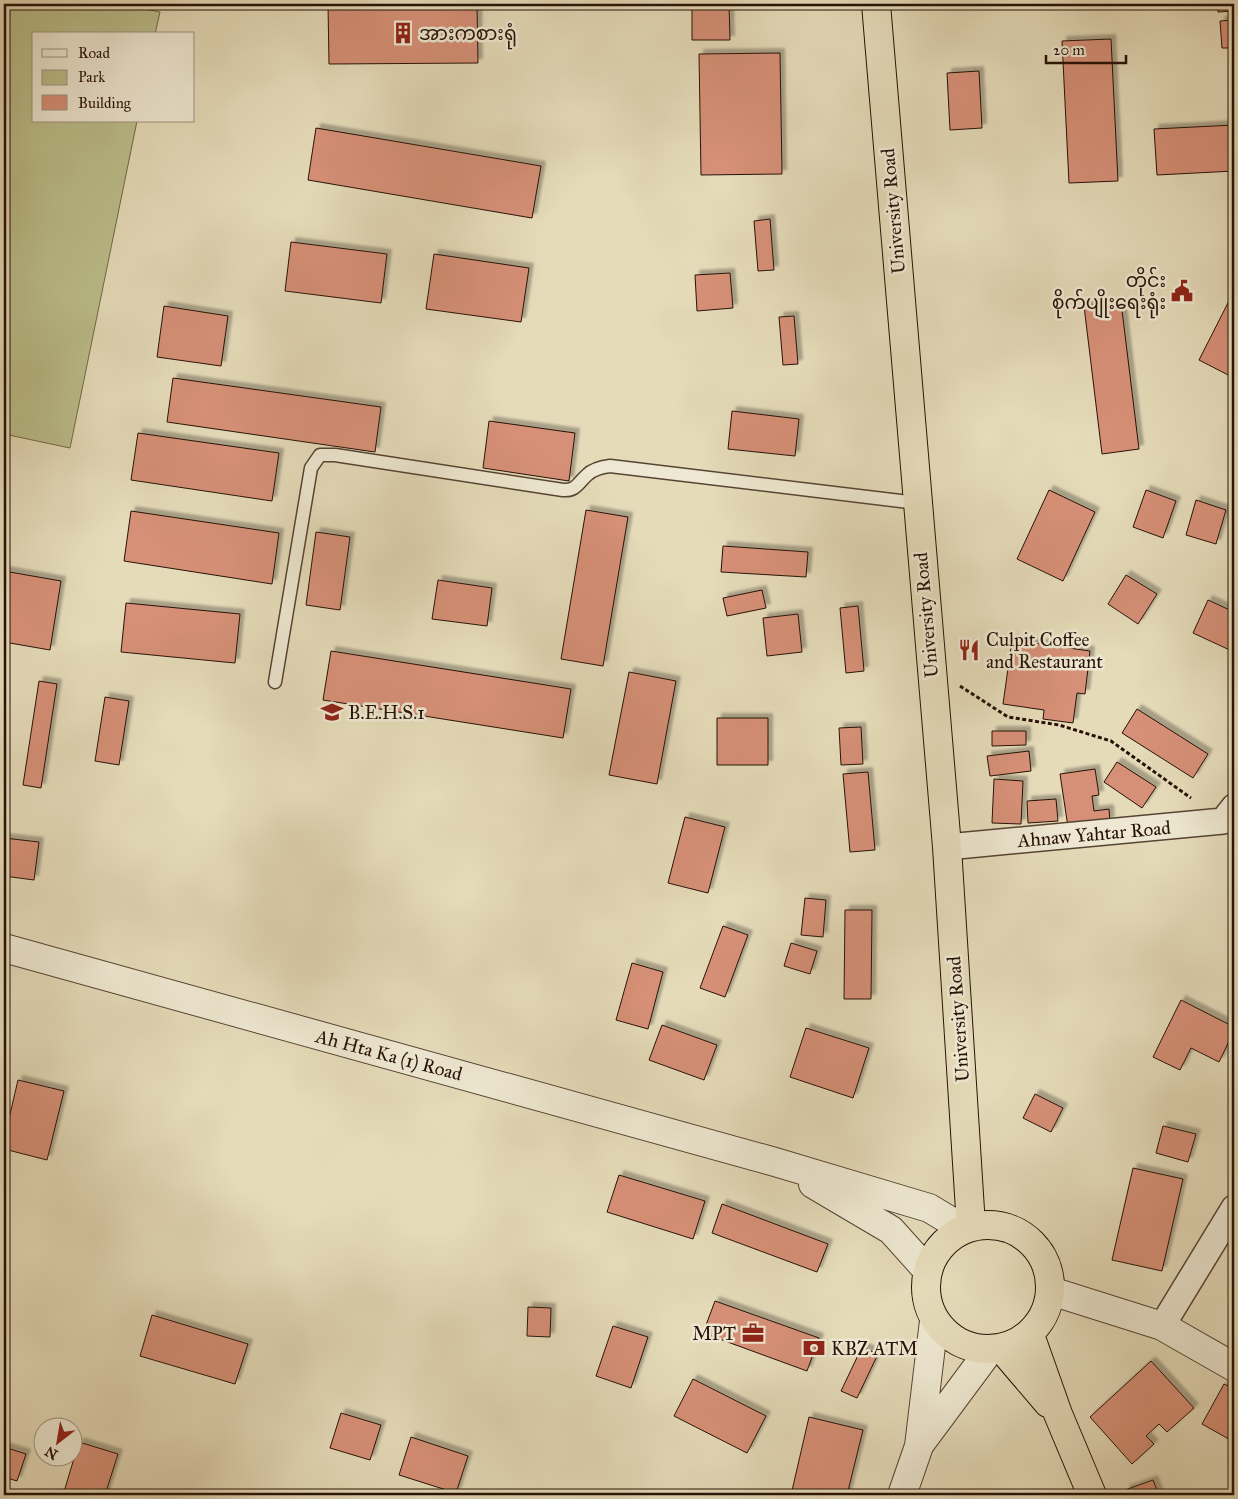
<svg xmlns="http://www.w3.org/2000/svg" width="1238" height="1499" viewBox="0 0 1238 1499" font-family="'IM FELL Great Primer','Noto Sans Myanmar',serif">
  <style>
    .green { fill: #bbbe8b; stroke: #716848 }
    .building { fill: #d69077; stroke: #271106; filter: url(#shadow) }
    .lines { fill: none; stroke-linecap: round; stroke-linejoin: round }
    .service-casing { stroke: #564433; stroke-width: 15 }
    .minor-casing { stroke: #564433; stroke-width: 28 }
    .tertiary-casing { stroke: #564433; stroke-width: 30 }
    .trunk-casing { stroke: #271106; stroke-width: 30 }
    .path { stroke: #271106; stroke-width: 3; stroke-dasharray: 4 2.5; stroke-linecap: butt }
    .service { stroke: #eee8d2; stroke-width: 12 }
    .minor { stroke: #eee8d2; stroke-width: 25 }
    .tertiary { stroke: #eee8d2; stroke-width: 28 }
    .trunk { stroke: #e5dbb9; stroke-width: 28 }
    .labels { text-anchor: middle; dominant-baseline: central; stroke-width: 5; stroke-linejoin: round; paint-order: stroke }
    .poi-label { font-size: 19px; fill: #271106; stroke: #eee8d2; text-anchor: start }
    .street-label { font-size: 19px; fill: #271106; stroke: #eee8d2 }
  </style>
  <defs>
    <filter id="shadow"><feDropShadow dx="4.5" dy="-4.5" stdDeviation="1" flood-color="#0004"/></filter>
  </defs>
  <rect width="100%" height="100%" fill="#e5dbb9"/>
  <filter id="stains"><feTurbulence type="fractalNoise" baseFrequency=".004" numOctaves="4"/><feColorMatrix values="0 0 0 0 .2 0 0 0 0 .09 0 0 0 0 .02 0 0 0 .5 -.17"/></filter>
  <radialGradient id="worn" r=".72"><stop offset=".6" stop-color="#630" stop-opacity="0"/><stop offset="1" stop-color="#630" stop-opacity=".3"/></radialGradient>
  <path class="green" d="M4,4H120L160,12L155,34H34V121H137L70,448L4,434Z"/>
  <path class="building" d="M328,4H477L478,63L329,64Z
    M692,4H729L730,40H692Z
    M1218,4H1234V11L1218,12Z
    M1234,20V48H1222L1220,21Z
    M1111,39L1118,181L1069,183L1062,41Z
    M780,53L782,174L701,175L699,54Z
    M979,71L982,128L950,130L947,73Z
    M1234,125V171L1157,175L1154,129Z
    M316,128L541,166L532,218L308,180Z
    M770,219L774,270L758,271L754,221Z
    M291,242L387,254L381,303L285,291Z
    M434,254L529,268L521,322L426,309Z
    M730,273L733,308L697,311L695,275Z
    M1234,291V378L1199,360Z
    M1121,302L1139,449L1102,454L1084,306Z
    M164,306L228,316L221,366L157,357Z
    M794,316L798,364L783,365L779,317Z
    M173,378L381,407L375,452L167,422Z
    M732,411L799,419L795,456L728,449Z
    M489,421L575,433L569,481L483,468Z
    M138,433L279,453L272,501L131,480Z
    M1049,490L1095,512L1063,581L1017,559Z
    M1146,490L1176,501L1163,538L1133,527Z
    M1196,500L1226,510L1216,544L1186,535Z
    M586,510L628,517L603,666L561,659Z
    M131,511L279,533L272,584L124,561Z
    M316,532L350,537L340,610L306,605Z
    M723,546L808,552L806,577L721,572Z
    M4,571L61,581L50,650L4,642Z
    M1126,575L1157,594L1138,624L1108,604Z
    M438,580L492,588L487,626L432,619Z
    M762,590L766,608L727,616L723,598Z
    M1208,600L1234,612V652L1193,633Z
    M126,603L240,614L235,663L121,652Z
    M858,606L864,671L846,673L840,608Z
    M798,614L802,652L767,656L763,618Z
    M1012,640L1090,651L1085,694L1077,693L1073,723L1043,719L1044,710L1003,704Z
    M331,651L571,689L563,738L323,700Z
    M629,672L676,681L657,784L609,775Z
    M39,681L57,684L41,788L23,785Z
    M105,697L129,701L119,765L95,761Z
    M1137,709L1208,754L1193,778L1122,733Z
    M717,718H768V765H717Z
    M861,727L863,764L841,765L839,728Z
    M992,731H1026V745L992,746Z
    M1029,751L1031,771L990,776L987,756Z
    M1117,762L1156,787L1142,808L1104,782Z
    M1095,769L1099,795L1092,796L1094,811L1109,809L1110,821L1068,827L1060,774Z
    M868,772L875,850L850,852L843,774Z
    M994,779L1023,781L1021,824L992,823Z
    M1056,799L1058,821L1028,823L1027,801Z
    M685,817L725,827L708,893L668,883Z
    M4,838L39,842L34,880L4,876Z
    M805,898L826,900L823,937L801,935Z
    M845,910H872L871,999H844Z
    M723,926L748,935L725,997L700,988Z
    M791,943L817,951L810,974L784,966Z
    M632,963L663,972L648,1029L616,1020Z
    M1181,1000L1234,1027V1031L1219,1062L1191,1048L1180,1070L1153,1057Z
    M662,1025L717,1045L704,1080L649,1060Z
    M806,1028L869,1048L853,1098L790,1077Z
    M18,1080L64,1091L47,1160L4,1149V1140Z
    M1035,1094L1063,1108L1051,1132L1023,1118Z
    M1163,1126L1196,1134L1188,1162L1156,1153Z
    M1133,1168L1183,1179L1162,1271L1112,1260Z
    M619,1175L705,1201L693,1239L607,1212Z
    M722,1204L828,1244L817,1272L712,1233Z
    M715,1301L819,1338L807,1371L703,1333Z
    M528,1307L551,1308L550,1337L527,1336Z
    M152,1315L248,1344L235,1384L140,1356Z
    M613,1326L648,1337L631,1388L596,1376Z
    M862,1347L878,1354L857,1398L841,1391Z
    M1151,1361L1194,1408L1167,1432L1159,1424L1146,1436L1154,1444L1132,1464L1090,1417Z
    M693,1379L766,1416L747,1453L674,1416Z
    M1224,1384L1234,1389V1442L1202,1424Z
    M341,1413L381,1425L370,1460L330,1448Z
    M809,1417L863,1430L847,1495H791Z
    M411,1437L468,1456L456,1493L399,1475Z
    M79,1442L118,1454L105,1495H63Z
    M4,1447L26,1454L17,1481L4,1477Z
    M1153,1480L1159,1495H1127L1125,1490Z"/>
  <g class="lines">
    <g class="service-casing">
      <path id="service" d="M275,682L311,468L320,455H335L563,490C576,491 578,483 587,475C593,469 602,467 610,466L917,503"/>
    </g>
    <g class="minor-casing">
      <path id="minor" d="M947,847L1223,821L1234,807
        M1162,1326L1234,1208"/>
    </g>
    <g class="tertiary-casing">
      <path id="tertiary" d="M4,948L775,1162L929,1208L964,1229
        M813,1184L891,1230L927,1270
        M1051,1291L1162,1326L1234,1367
        M920,1444L989,1351
        M902,1495L919,1446L934,1321"/>
    </g>
    <g class="trunk-casing">
      <path id="trunk" d="M876,4L947,847L971,1226
        M926 1287a62 62 0 1 1 124 0a62 62 0 1 1-124 0Z
        M1030,1335L1058,1414L1092,1495
        M1002,1349L1048,1403"/>
    </g>
    <path class="path" d="M960,686L1008,717L1059,725L1111,741L1191,798"/>
    <use href="#service" class="service"/>
    <use href="#minor" class="minor"/>
    <use href="#tertiary" class="tertiary"/>
    <use href="#trunk" class="trunk"/>
  </g>
  <defs>
    <g id="building-bare" transform="scale(1.725)"><path d="M-4-6H4V6H1V3H-1V6H-4ZM-2.5-4.3h1.7v1.8h-1.7ZM.8-4.3h1.7v1.8H.8ZM-2.5-1h1.7V.8h-1.7ZM.8-1h1.7V.8H.8Z" fill="#8f2418" stroke="#eee8d2" stroke-width="2.5" paint-order="stroke"/></g>
    <g id="civic-bare" transform="scale(1.725)"><path d="M-.6-6.5H3V-4.5H.6V-3L4-1V1h2V6H-6V1h2V-1L-.6-3ZM-1.2 2.5V6h2.4V2.5Z" fill="#8f2418" stroke="#eee8d2" stroke-width="2.5" paint-order="stroke"/></g>
    <g id="restaurant-bare" transform="scale(1.725)"><path d="M-5-6h1v4h1v-4h1v4h1v-4h1v5L-1.5 .5V6h-2V.5L-5-1ZM5-6V6H3V1.5H1.5Q1.5-4 5-6Z" fill="#8f2418" stroke="#eee8d2" stroke-width="2.5" paint-order="stroke"/></g>
    <g id="school-bare" transform="scale(1.725)"><path d="M0-5L7-2L0 1L-7-2ZM-4 1L0 2.5L4 1V4Q0 6-4 4Z" fill="#8f2418" stroke="#eee8d2" stroke-width="2.5" paint-order="stroke"/></g>
    <g id="office-bare" transform="scale(1.725)"><path d="M-6-3h4V-5.5h4V-3h4V5H-6ZM-1-4.5V-3h2v-1.5ZM-6 0V1H6V0Z" fill="#8f2418" stroke="#eee8d2" stroke-width="2.5" paint-order="stroke"/></g>
    <g id="bank-bare" transform="scale(1.725)"><path d="M-6-4H6V4H-6ZM0-2.3a2.3 2.3 0 1 0 0 4.6a2.3 2.3 0 1 0 0-4.6Z" fill="#8f2418" stroke="#eee8d2" stroke-width="2.5" paint-order="stroke"/></g>
  </defs>
  <g fill-rule="evenodd">
    <use href="#building-bare" x="403" y="33"/>
    <use href="#civic-bare" x="1182" y="291"/>
    <use href="#restaurant-bare" x="969" y="650"/>
    <use href="#school-bare" x="332" y="712"/>
    <use href="#office-bare" x="753" y="1333"/>
    <use href="#bank-bare" x="814" y="1348"/>
  </g>
  <g class="labels">
    <g class="poi-label">
      <text x="419" y="33">အားကစားရုံ</text>
      <text x="1166" y="280" text-anchor="end">တိုင်း<tspan x="1166" dy="22">စိုက်ပျိုးရေးရုံး</tspan></text>
      <text x="986" y="639">Culpit Coffee<tspan x="986" dy="22">and Restaurant</tspan></text>
      <text x="348" y="712">B.E.H.S.1</text>
      <text x="736" y="1333" text-anchor="end">MPT</text>
      <text x="831" y="1348">KBZ ATM</text>
    </g>
    <g class="street-label">
      <text transform="translate(893 211) rotate(-95)">University Road</text>
      <text transform="translate(926 615) rotate(-95)">University Road</text>
      <text transform="translate(1094 834) rotate(-5)">Ahnaw Yahtar Road</text>
      <text transform="translate(958 1019) rotate(-94)">University Road</text>
      <text transform="translate(389 1055) rotate(15)">Ah Hta Ka (1) Road</text>
    </g>
  </g>
  <rect width="1238" height="1499" fill="none" stroke="#e5dbb9" stroke-width="20"/>
  <rect x="5" y="5" width="1228" height="1489" fill="none" stroke="#271106" stroke-width="2.5"/>
  <rect x="10" y="10" width="1218" height="1479" fill="none" stroke="#271106"/>
  <rect x="32" y="32" width="162" height="90" fill="#eee8d2" stroke="#9e9280"/>
  <rect x="42" y="49" width="25" height="8" fill="#eee8d2" stroke="#9e9280"/>
  <text x="78" y="58" font-size="15" fill="#271106">Road</text>
  <rect x="42" y="70" width="25" height="15" fill="#bbbe8b" stroke="#9e9280"/>
  <text x="78" y="82" font-size="15" fill="#271106">Park</text>
  <rect x="42" y="95" width="25" height="15" fill="#d69077" stroke="#9e9280"/>
  <text x="78" y="108" font-size="15" fill="#271106">Building</text>
  <g transform="translate(58 1442) rotate(211)"><circle r="24" fill="#eee8d2" stroke="#9e9280"/>
  <path d="M0-4L9 19L0 12L-9 19Z" fill="#8f2418"/>
  <text y="-8" font-size="14" font-weight="bold" text-anchor="middle" fill="#271106">N</text>
  </g>
  <path d="M1046 55v8h80v-8" fill="none" stroke="#271106" stroke-width="2.5"/>
  <text x="1053" y="55" font-size="15" fill="#271106" stroke="#eee8d2" stroke-width="4" paint-order="stroke">20 m</text>
  <rect width="100%" height="100%" filter="url(#stains)"/>
  <rect width="100%" height="100%" fill="url(#worn)"/>
</svg>
